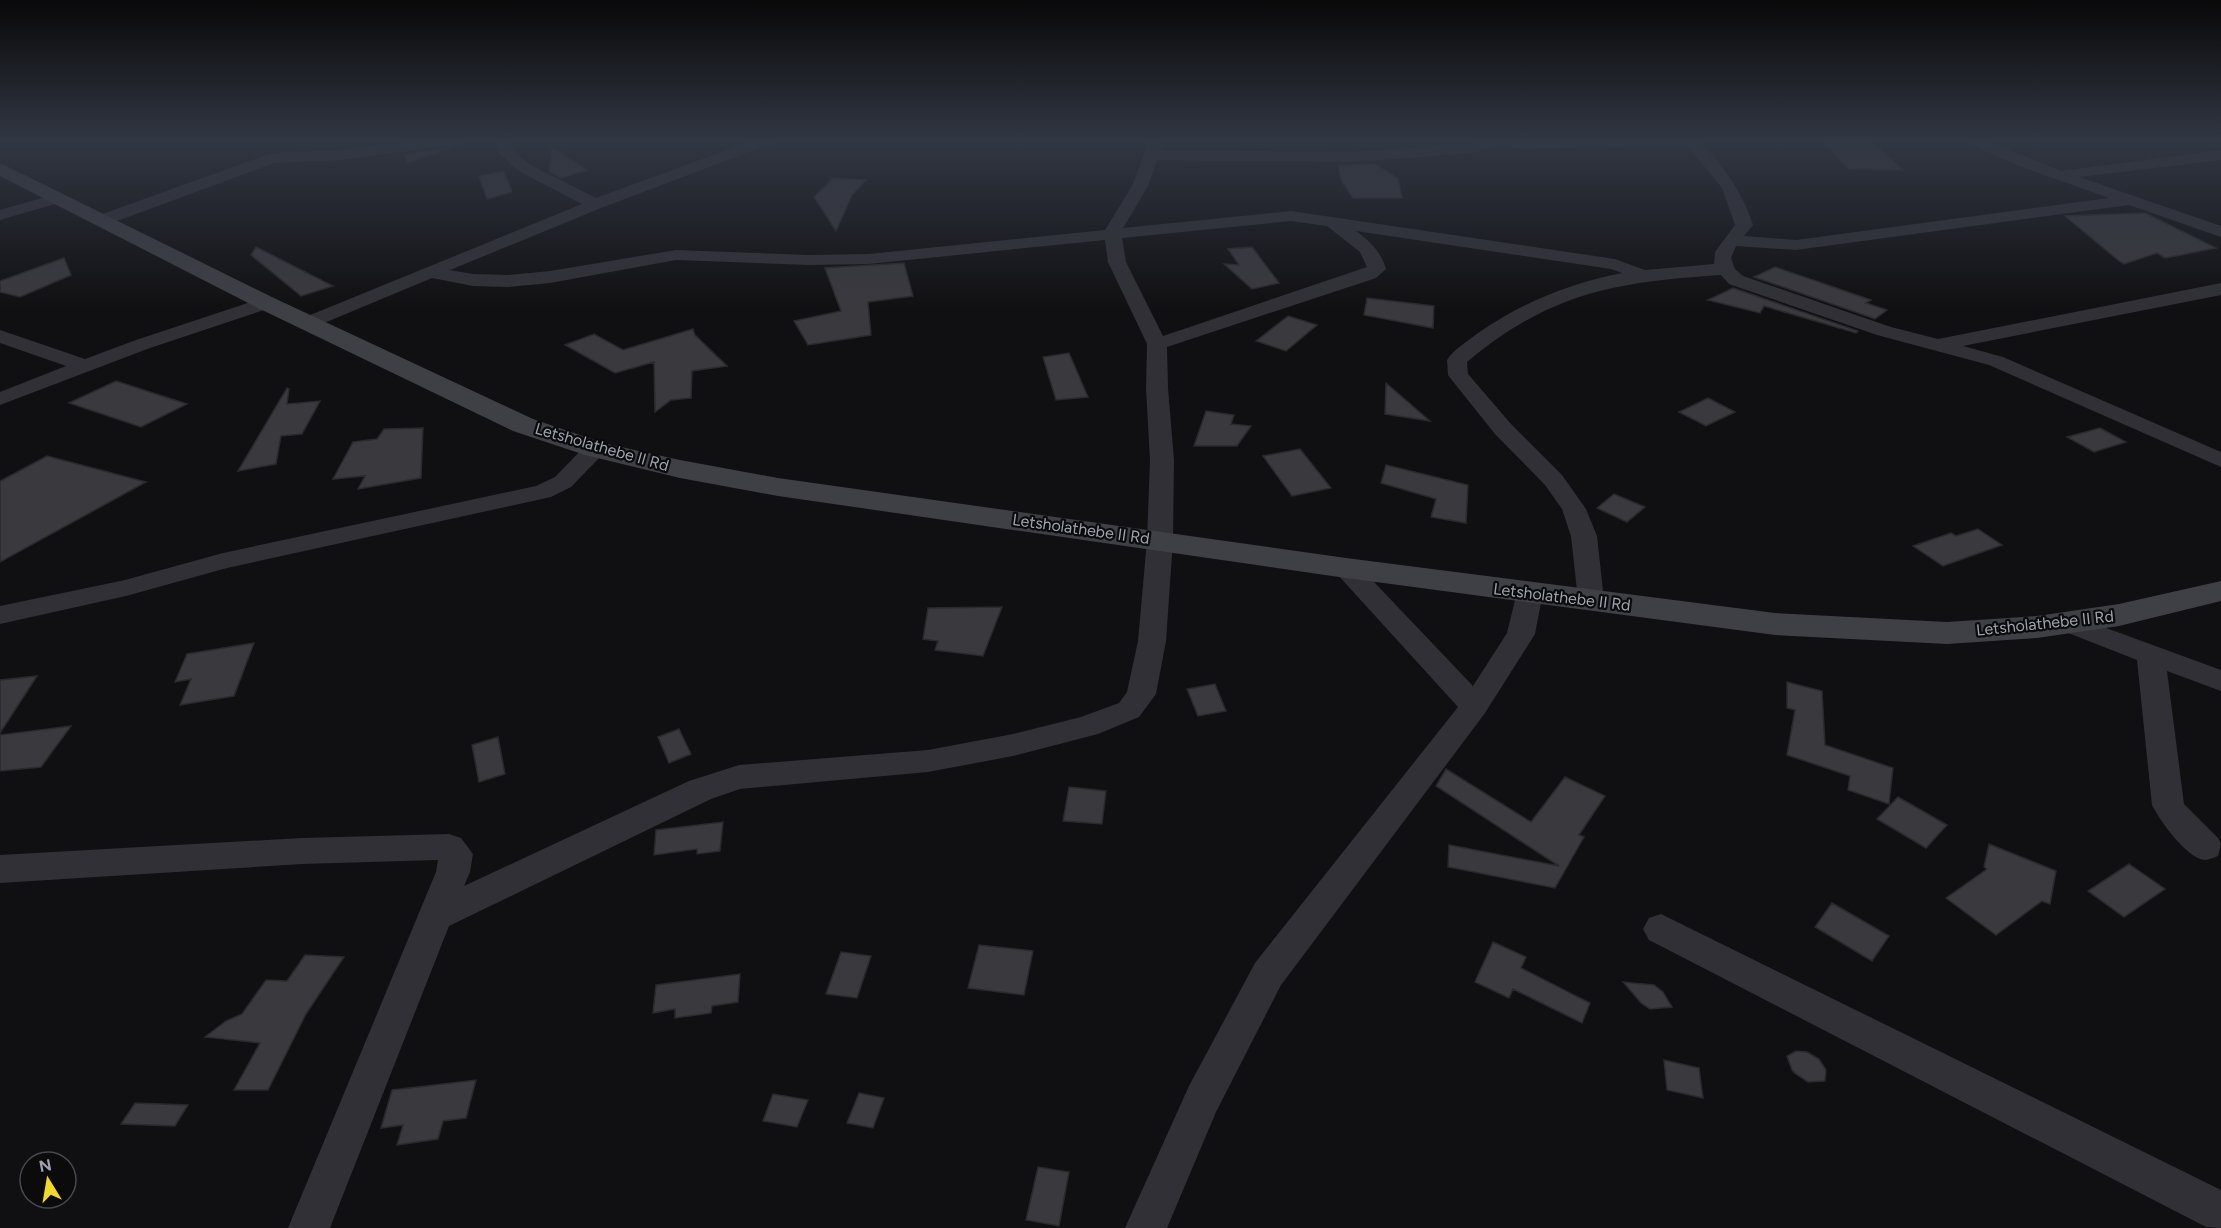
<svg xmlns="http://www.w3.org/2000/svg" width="2221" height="1228" viewBox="0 0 2221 1228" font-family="Figtree,sans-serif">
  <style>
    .building { fill: #3a393e; stroke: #2a292d; stroke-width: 1.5 }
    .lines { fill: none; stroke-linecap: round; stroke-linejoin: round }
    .street { fill: #313036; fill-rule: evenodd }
    .secondary { fill: #3f3f46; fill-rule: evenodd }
    .labels { text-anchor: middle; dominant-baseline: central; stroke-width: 4.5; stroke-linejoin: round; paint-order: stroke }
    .street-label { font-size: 16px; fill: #a0a2b2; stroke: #0b0b0c }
  </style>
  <rect width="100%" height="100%" fill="#100f11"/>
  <path class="building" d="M1819,139H1869L1903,170L1849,169Z
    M454,147L407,163L405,154Z
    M552,147L587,170L561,178L549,172Z
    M1375,164L1398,178L1402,198H1353L1342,182L1338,166Z
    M504,171L512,192L487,199L479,176Z
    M833,178L866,180L852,195L836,231L814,197Z
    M2145,213L2216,248L2165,258L2157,253L2124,264L2119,261L2065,216Z
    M256,247L333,286L301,296L251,255Z
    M1252,247L1279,283L1252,289L1224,264L1239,265L1228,249Z
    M64,258L71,275L20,297L0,292V281Z
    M904,263L913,296L868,302L871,335L808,345L794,321L841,311L825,268Z
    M1775,267L1871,300L1866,303L1887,310L1875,319L1754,277Z
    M1733,288L1858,331L1856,333L1764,306L1760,313L1708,300Z
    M1367,298L1434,306L1433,328L1364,315Z
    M1288,316L1317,325L1286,351L1256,341Z
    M693,329L695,335L727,366L692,371L691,398L671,400L655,412L654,362L615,373L565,345L594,334L623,350Z
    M1069,353L1088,397L1056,400L1043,357Z
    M116,381L187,404L141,427L69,403Z
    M1386,383L1430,421L1385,414Z
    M287,388L289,389L287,404L320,401L302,434L281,436L276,464L238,471Z
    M1708,398L1735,412L1706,426L1679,412Z
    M1206,411L1234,415L1231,424L1251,426L1237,446H1194Z
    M423,428L421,478L358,489L365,476L333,479L353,442L377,439L384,429Z
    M2100,428L2126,442L2094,452L2067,437Z
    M1300,449L1331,488L1292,496L1263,456Z
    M47,456L146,482L0,562V481Z
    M1386,465L1468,485L1466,523L1431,517L1436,499L1381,483Z
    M1614,494L1645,507L1627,522L1597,508Z
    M1978,529L2002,545L1943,566L1913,546L1951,533L1956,536Z
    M1002,607L983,656L935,650L938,641L923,639L928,608Z
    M254,643L234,696L180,705L191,679L175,682L187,654Z
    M37,676L0,733V680Z
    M1787,682L1822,691L1825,745L1893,768L1889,804L1848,790L1850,776L1787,755L1795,710L1787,708Z
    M1215,684L1226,711L1198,716L1187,689Z
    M71,726L41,767L0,771V735Z
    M679,729L691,754L669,763L658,737Z
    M498,737L505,774L479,782L472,745Z
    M1446,769L1531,822L1565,777L1605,796L1579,835L1584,837L1555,888L1448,867L1449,845L1559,866L1436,786Z
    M1069,787L1106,791L1102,824L1063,821Z
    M1898,797L1947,825L1926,848L1877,819Z
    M723,822L720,851L697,854V849L654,855L656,830Z
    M1989,844L2056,871L2050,904L2042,901L1996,935L1946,898L1987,869L1984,867Z
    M2129,864L2165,889L2124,917L2088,891Z
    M1832,903L1889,936L1872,961L1815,927Z
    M1493,942L1526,957L1521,968L1590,1003L1582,1023L1513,989L1509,998L1475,982Z
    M979,945L1033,951L1024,995L968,988Z
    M841,952L871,956L857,998L826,994Z
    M305,955L344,957L306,1014L268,1090H234L260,1043L205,1037L226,1021L242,1014L266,980L287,981Z
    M740,974L738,1002L712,1006L711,1013L675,1018V1009L653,1013L656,985Z
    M1623,982L1654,985L1663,992L1672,1007L1650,1009L1641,1003Z
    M1796,1051L1807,1052L1819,1059L1826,1070L1825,1081L1808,1082L1796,1074L1792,1070L1787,1056Z
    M1664,1060L1699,1068L1703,1098L1667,1090Z
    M476,1080L466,1118L443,1121L438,1139L397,1145L403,1125L381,1128L392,1090Z
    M859,1093L884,1098L873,1128L847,1123Z
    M773,1094L808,1100L797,1127L763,1121Z
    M135,1103L188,1105L175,1126L121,1124Z
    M1038,1167L1069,1172L1059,1226L1026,1220Z"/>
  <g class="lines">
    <path class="street" d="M434,139H475L468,143L340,160L274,163L109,224H97L95,220L97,216L272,153L340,150Z
      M496,139H510L512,149L529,164L596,198L757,139H777L775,142L601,208L450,270L473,274L508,275L550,271L676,250L808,255L869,254L1105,230L1132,186L1150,139H1164L1160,150L1354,152L1473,143L1487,140L1486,139H1714L1712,142L1702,144C1725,168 1743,193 1753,225L1744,236L1796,240L2109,198L2022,167L1965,142L1963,139H1982L2061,171L2221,150V160L2079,177L2221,226V237L2129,205L1796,250L1736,246L1731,258L1735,269L1743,276L1891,327L1938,339L2221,283V295L1963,346L2003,357L2221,452V467L1989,365L1877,335L1729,284L1721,275C1616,282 1551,292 1467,362L1468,374L1511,424L1562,475L1586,509L1597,536L1604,600L1600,606L1591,609L1582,606L1578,600L1571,536L1562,509L1545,485L1495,434L1451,379L1448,375L1447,360C1454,349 1468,341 1478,333C1521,303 1570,283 1622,273L1611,269L1356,231C1370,241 1381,252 1386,269L1376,278L1167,347L1168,388L1174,460L1173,540L1166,641L1156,694L1139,717L1098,734L1013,756L928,772L740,789L711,799L449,926L330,1228H288L436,872L438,860L302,864L0,883V855L302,838L449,834L461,838L473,854L470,872L464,886L689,781L739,765L928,750L1013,734L1081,717L1119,703L1127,692L1138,641L1147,540L1150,460L1146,388L1147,344L1108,262L1105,240L869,264L808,265L676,260L550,283L508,287L473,286L432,278L317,326H303L300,322L303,318L582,204L517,170L497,151ZM1686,144L1722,188L1735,225L1715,252L1714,264L1645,270L1615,259L1291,211L1123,228L1148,186L1157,160L1354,162L1473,153L1503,146L1521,149ZM1291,221L1327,226L1360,252L1367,267L1163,336L1126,262L1122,238Z
      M59,193L65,195L67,198L65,201L0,220V210Z
      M266,297L273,299L276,303L273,307L150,348L0,405V392L66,366L0,343V330L85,359L136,340Z
      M595,442L603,444L606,449L603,454L571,487L551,497L227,568L126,596L0,624V606L125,580L223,553L536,486L555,477L587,444Z
      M1346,560L1355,562L1473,686L1507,633L1517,592L1521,586L1530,584L1539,586L1543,592L1535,634L1485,713L1281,985L1216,1112L1167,1228H1125L1189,1086L1255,963L1458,707L1337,574L1333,568L1337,562Z
      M2068,614L2221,670V691L2167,671L2184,804L2218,838L2221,844L2218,856C2213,858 2208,860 2204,860C2186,857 2160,821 2152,805L2137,660L2058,629L2054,623L2058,617Z
      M1661,914L2221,1190V1228L2206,1227L1649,940L1643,929L1649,918Z"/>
    <path class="secondary" d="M0,163L274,298L533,419L603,443L680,460L778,478L1346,558L1775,613L1947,622L2037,616L2119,604L2221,581V601L2119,626L2037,638L1947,644L1775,635L1346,578L778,496L680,478L585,455L513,431L258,308L0,176Z"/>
  </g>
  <linearGradient id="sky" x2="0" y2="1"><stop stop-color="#090809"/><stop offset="0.45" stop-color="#313743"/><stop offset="1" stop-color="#313743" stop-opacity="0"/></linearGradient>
  <rect width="2221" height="311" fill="url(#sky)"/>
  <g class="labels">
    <g class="street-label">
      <text transform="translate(602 447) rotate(16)">Letsholathebe II Rd</text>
      <text transform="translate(1081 529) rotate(8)">Letsholathebe II Rd</text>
      <text transform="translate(1562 597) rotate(7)">Letsholathebe II Rd</text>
      <text transform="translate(2045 623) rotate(-6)">Letsholathebe II Rd</text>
    </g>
  </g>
  <g transform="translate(48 1180) rotate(349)"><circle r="28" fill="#0b0b0c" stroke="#47474e" stroke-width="1.5"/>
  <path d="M0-4.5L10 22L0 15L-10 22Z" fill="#f1d927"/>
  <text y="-9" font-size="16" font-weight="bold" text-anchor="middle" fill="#a0a2b2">N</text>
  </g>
</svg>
